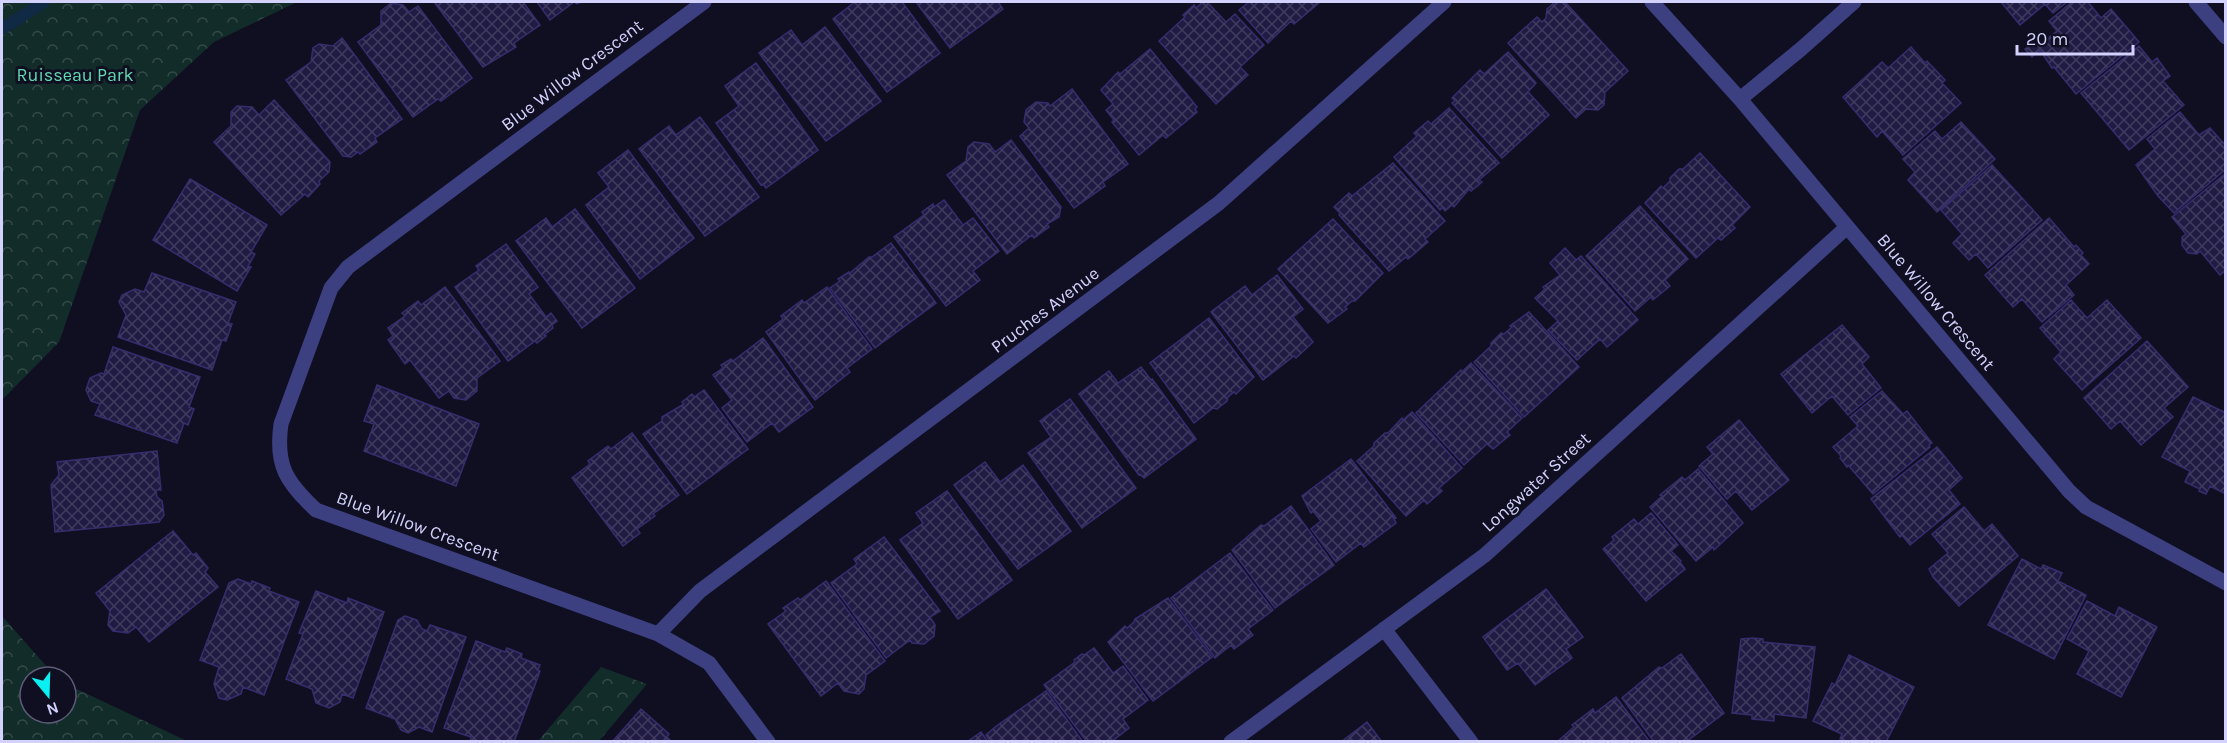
<svg xmlns="http://www.w3.org/2000/svg" width="2227" height="743" viewBox="0 0 2227 743" font-family="Karla,sans-serif">
  <style>
    .forest { fill: url(#forest-crowns) }
    .lines { fill: none; stroke-linecap: round; stroke-linejoin: round }
    .stream { stroke: #102945; stroke-width: 12 }
    .building { fill: url(#building-cross-hatch); stroke: #352e6e; stroke-width: 1.5 }
    .minor { stroke: #3c3f80; stroke-width: 15 }
    .labels { text-anchor: middle; dominant-baseline: central; stroke-width: 6; stroke-linejoin: round; paint-order: stroke }
    .park-label { font-size: 18px; fill: #61dab1; stroke: #100f22 }
    .street-label { font-size: 18px; fill: #d3d2fd; stroke: #100f22 }
  </style>
  <defs>
    <pattern id="forest-crowns" width="20" height="18" patternUnits="userSpaceOnUse" patternTransform="scale(1.5)"><rect width="20" height="18" fill="#122c29"/><path d="M2 6a3 3 0 1 1 6 0M12 15a3 3 0 1 1 6 0" fill="none" stroke="#344a49"/></pattern>
    <pattern id="building-cross-hatch" width="8" height="8" patternUnits="userSpaceOnUse" patternTransform="scale(1.5)"><rect width="8" height="8" fill="#201b43"/><path d="M0 0l8 8M0 8l8-8" fill="none" stroke="#403b5f"/></pattern>
  </defs>
  <rect width="100%" height="100%" fill="#100f22"/>
  <path class="forest" d="M2,2H297L214,42L140,110L59,342L2,400Z
    M2,616L56,677H30V713H66V684L187,741H2Z
    M601,667L647,684L599,741H538Z"/>
  <g class="lines">
    <path class="stream" d="M2,29L44,2"/>
  </g>
  <path class="building" d="M434,2H523L540,25L514,43L516,47L483,67Z
    M537,2H581L577,4L574,2L550,20Z
    M855,2H902L940,53L887,92L833,19Z
    M916,2H998L1003,9L950,48Z
    M1203,2H1207L1226,22L1235,14L1264,45L1240,67L1248,75L1216,104L1159,41L1185,17L1183,15L1194,5L1196,8Z
    M1249,2H1248H1320L1294,24L1291,21L1268,43L1239,10Z
    M1555,2H1565L1628,71L1605,92L1604,105L1598,110L1586,109L1576,118L1508,43L1537,17L1542,22L1546,18L1547,9Z
    M2001,2H2067L2053,13L2045,4L2020,25Z
    M2072,2H2088L2101,18L2111,9L2139,42L2076,94L2054,67L2052,68L2040,50L2032,57L2025,49L2034,42L2038,46L2057,31L2049,21Z
    M391,3L403,5L409,12L418,6L472,78L441,101L438,99L413,117L358,42L381,25V11Z
    M825,27L881,101L826,141L759,53L791,30L802,45Z
    M342,38L402,119L375,138L377,142L360,154L358,152L351,157L343,156L286,80L311,62L313,48L319,44L333,46Z
    M2139,46L2152,62L2157,58L2170,76L2163,81L2184,105L2129,150L2081,93Z
    M1911,47L1925,63L1927,61L1945,80L1942,83L1961,103L1903,155L1882,131L1877,137L1843,97L1882,62L1888,68Z
    M1150,49L1197,107L1195,109L1197,112L1166,138L1163,135L1139,155L1112,122L1114,120L1106,110L1113,104L1101,90L1118,72L1120,74Z
    M1508,52L1536,83L1528,92L1549,115L1502,158L1452,103L1455,101L1452,98L1480,70L1484,74Z
    M756,63L818,150L766,188L763,184L761,185L716,123L739,106L725,86Z
    M1072,89L1128,164L1103,182L1105,186L1074,208L1020,136L1029,128L1024,122L1026,110L1036,102L1048,103L1050,106Z
    M274,100L330,162L329,172L319,181L320,184L308,197L305,194L281,215L214,142L231,126V112L237,106L252,107L259,115Z
    M1449,108L1499,163L1479,180L1482,182L1471,191L1469,189L1454,207L1452,205L1445,211L1442,207L1440,210L1394,157L1417,136L1414,133L1428,121L1431,124Z
    M2180,112L2199,135L2210,128L2226,146V169L2174,213L2158,196L2136,165L2155,149L2147,139Z
    M700,117L759,197L705,236L639,149L669,126L676,135Z
    M1961,122L1995,159L1937,212L1908,180L1915,172L1903,159L1935,131L1942,139Z
    M1011,140L1061,207L1059,217L1047,224L1049,227L1034,238L1032,235L1007,254L947,175L966,161L968,147L974,142L989,144L995,152Z
    M628,150L694,238L640,279L586,205L609,187L598,173Z
    M1700,153L1750,207L1732,225L1735,228L1721,240L1718,238L1696,258L1645,203L1661,186L1663,188L1670,181V178L1679,169H1683Z
    M1393,163L1445,221L1425,239L1428,242L1408,259L1406,257L1389,271L1339,215L1340,213L1334,207L1349,193L1352,196Z
    M1992,165L2042,220L1988,268L1976,254L1969,260L1953,243L1962,234L1941,210Z
    M2226,173V270L2220,275L2200,251L2197,254L2188,253L2182,245V237L2186,234L2172,217Z
    M190,179L267,225L251,252L255,254L248,266L251,267L237,291L153,240Z
    M944,200L963,225L973,218L999,251L973,271L980,280L946,306L894,237L924,215L922,212L933,204L934,207Z
    M1640,206L1688,259L1665,280L1670,286L1653,300L1651,297L1635,311L1586,256Z
    M575,209L635,288L582,328L516,241L546,218L552,227Z
    M2049,218L2074,247L2076,245L2083,253L2081,255L2089,264L2066,285L2074,295L2042,322L2022,299L2013,307L1985,275Z
    M1333,219L1383,273L1355,301H1352L1345,307L1347,309L1328,323L1278,269Z
    M891,243L936,303L875,348L830,288L840,281L838,279L849,272L850,273L869,257H872Z
    M506,244L538,287L529,294L546,317L551,313L557,321L552,325L553,328L544,335L546,336L537,343L535,341L508,361L455,287L479,270L476,266Z
    M1565,248L1576,260L1581,256L1638,320L1607,347L1600,339L1577,360L1548,330L1558,321L1535,298L1545,289L1543,287L1560,275L1550,263Z
    M152,273L236,302L228,323L232,324L226,341L222,340L212,370L118,337L126,315L119,302L122,295L135,289L144,292Z
    M1277,275L1303,309L1293,317L1313,342L1296,358L1294,356L1263,380L1211,312L1245,286L1252,295Z
    M445,287L500,361L477,378V391L466,400L454,398L449,391L439,398L410,360L405,364L388,340L393,336L388,328L405,316L402,313L418,301L421,305Z
    M827,287L872,349L847,368L850,372L815,400L766,332L783,319L781,316L802,300L804,303Z
    M2071,300L2087,318L2107,300L2141,338L2082,390L2054,359L2061,352L2040,328Z
    M1529,312L1579,367L1524,417L1474,362L1491,346V343L1501,333L1504,334L1512,327L1510,326Z
    M1209,318L1254,377L1236,394L1234,392L1228,397L1227,401L1217,409L1213,408L1194,423L1150,363Z
    M1842,325L1869,357L1862,364L1881,388L1848,415L1832,396L1812,413L1781,374Z
    M763,338L813,407L779,432L772,423L747,442L722,408L732,400L713,375L723,368L721,365L731,359L733,361Z
    M2147,341L2188,387L2164,408L2173,417L2141,445L2120,421L2111,429L2084,398Z
    M113,347L200,377L189,407L194,409L188,425L184,423L177,443L95,415L100,404L91,401L86,390L90,378L101,373L104,374Z
    M1471,363L1522,418L1507,432L1510,435L1493,449L1487,444L1464,465L1416,413L1461,370L1462,372Z
    M1141,367L1151,380L1152,379L1196,439L1144,478L1140,474L1139,475L1079,394L1109,371L1118,383Z
    M377,385L479,424L456,486L364,451L374,424L364,421Z
    M704,390L748,449L687,494L643,434L662,421V417L684,404L682,402L692,394L694,397Z
    M1882,391L1903,414L1907,411L1932,443L1929,445L1930,447L1873,494L1848,465L1847,467L1840,458L1841,456L1833,447L1858,426L1850,417Z
    M2193,397L2226,413V494L2210,486L2206,494L2199,491L2200,489L2185,482L2190,471L2162,457Z
    M1070,399L1136,488L1082,528L1028,453L1051,437L1040,421Z
    M1412,412L1462,468L1439,488L1442,491L1427,504L1424,500L1406,516L1357,461L1374,446V443L1385,433H1388L1402,418L1403,420Z
    M1739,420L1789,480L1752,510L1736,491L1727,499L1699,466L1713,454L1707,447Z
    M632,433L679,495L653,514L655,516L637,529L640,533L623,546L572,478L590,464L588,461L608,446L611,449Z
    M1937,447L1962,478L1949,490L1960,504L1910,545L1902,535L1900,537L1871,499Z
    M157,451L161,490H156L157,497L162,501L164,515L159,522L55,532L51,485L59,475L57,462Z
    M1351,459L1396,518L1394,519L1396,523L1364,547L1361,543L1336,562L1311,529L1321,521L1313,511L1311,513L1302,496Z
    M985,462L1000,482L1023,465L1071,531L1018,569L954,485Z
    M1698,469L1743,523L1714,550L1713,547L1696,561L1650,507L1662,496L1660,495L1682,477L1685,480Z
    M947,491L1012,580L958,619L900,540L923,523L916,513Z
    M1291,506L1334,565L1275,608L1232,550L1261,525L1264,526Z
    M1964,507L1984,531L1992,524L2018,556L1959,606L1933,577L1929,569L1948,553L1932,534Z
    M1651,513L1678,545L1671,551L1681,561L1680,562L1685,569L1646,601L1603,549L1614,540L1612,537L1634,519L1638,524Z
    M173,531L193,555L196,553L208,568L205,572L218,587L149,642L136,627L128,633L113,631L108,625L110,611L96,593Z
    M884,537L940,611L930,617L935,625L934,636L924,644L912,643L910,640L886,658L831,583L857,564L854,559Z
    M1230,553L1273,610L1248,629L1253,635L1234,649L1231,645L1215,658L1171,598Z
    M2022,559L2041,569L2043,565L2062,573L2058,581L2086,595L2054,659L1988,625Z
    M238,579L251,584L252,581L270,588L269,591L299,602L264,695L243,687L241,694L227,700L219,698L214,684L219,667L200,660L229,583Z
    M826,581L885,661L866,675L864,689L859,694L844,691L838,683L821,696L768,624L786,611L783,608L798,598L800,600Z
    M1546,589L1583,637L1566,649L1572,658L1535,685L1518,663L1507,670L1483,637Z
    M316,591L347,603L348,598L384,612L353,698L342,694L340,702L329,708L316,703L312,689L286,679L303,634L299,633Z
    M1168,598L1212,657L1153,701L1108,642L1125,626L1127,628L1134,622L1135,619Z
    M2087,601L2115,616L2119,607L2157,627L2121,697L2077,674L2089,651L2067,639Z
    M405,616L417,620L422,629L427,631L430,625L466,637L432,732L419,727L408,733L401,730L395,719L366,708L398,620Z
    M1753,638L1763,639V642L1815,647L1806,718L1774,714V721L1752,719V715L1732,713L1741,639Z
    M476,641L505,652L507,648L522,654L521,658L540,665L538,670L540,671L514,742H470L471,737L444,728Z
    M1094,648L1113,673L1123,666L1148,700L1123,719L1129,728L1111,742H1087L1044,685L1075,662L1074,660L1082,654L1084,655Z
    M1681,654L1724,713L1686,742H1654L1622,698L1659,667L1662,668Z
    M1849,655L1914,687L1886,742H1844L1840,739L1842,734L1813,721L1832,683L1835,685Z
    M1046,691L1083,742H990L986,735L995,727Z
    M1616,697L1650,742H1557L1574,727L1572,725L1593,709L1595,713Z
    M641,709L669,734L667,737L672,742H612Z
    M1367,722L1382,742H1341Z
    M981,732L988,742H967Z"/>
  <g class="lines">
    <path class="minor" d="M704,2L348,267L331,288L281,424C275,466 287,483 316,510L658,634L709,663L768,742
      M1652,2L1740,99L2069,491L2086,507L2226,583
      M2196,2L2226,37
      M1740,99L1801,49L1854,2
      M1384,629L1471,742
      M658,634L700,591L1219,203L1444,2
      M1231,742L1485,555L1847,227"/>
  </g>
  <g class="labels">
    <g class="park-label">
      <text x="75" y="75">Ruisseau Park</text>
    </g>
    <g class="street-label">
      <text transform="translate(572 75) rotate(-37)">Blue Willow Crescent</text>
      <text transform="translate(1936 302) rotate(50)">Blue Willow Crescent</text>
      <text transform="translate(1045 310) rotate(-37)">Pruches Avenue</text>
      <text transform="translate(1536 482) rotate(-42)">Longwater Street</text>
      <text transform="translate(418 526) rotate(20)">Blue Willow Crescent</text>
    </g>
  </g>
  <rect width="2227" height="743" fill="none" stroke="#d3d2fd" stroke-width="6"/>
  <g transform="translate(48 695) rotate(161)"><circle r="28" fill="#100f22" stroke="#5e5d7a" stroke-width="1.5"/>
  <path d="M0-4.5L10 22L0 15L-10 22Z" fill="#09eff2"/>
  <text y="-9" font-size="16" font-weight="bold" text-anchor="middle" fill="#d3d2fd">N</text>
  </g>
  <path d="M2017 45v9h116v-9" fill="none" stroke="#d3d2fd" stroke-width="3"/>
  <text x="2026" y="45" font-size="18" fill="#d3d2fd" stroke="#100f22" stroke-width="4.5" paint-order="stroke">20 m</text>
</svg>
